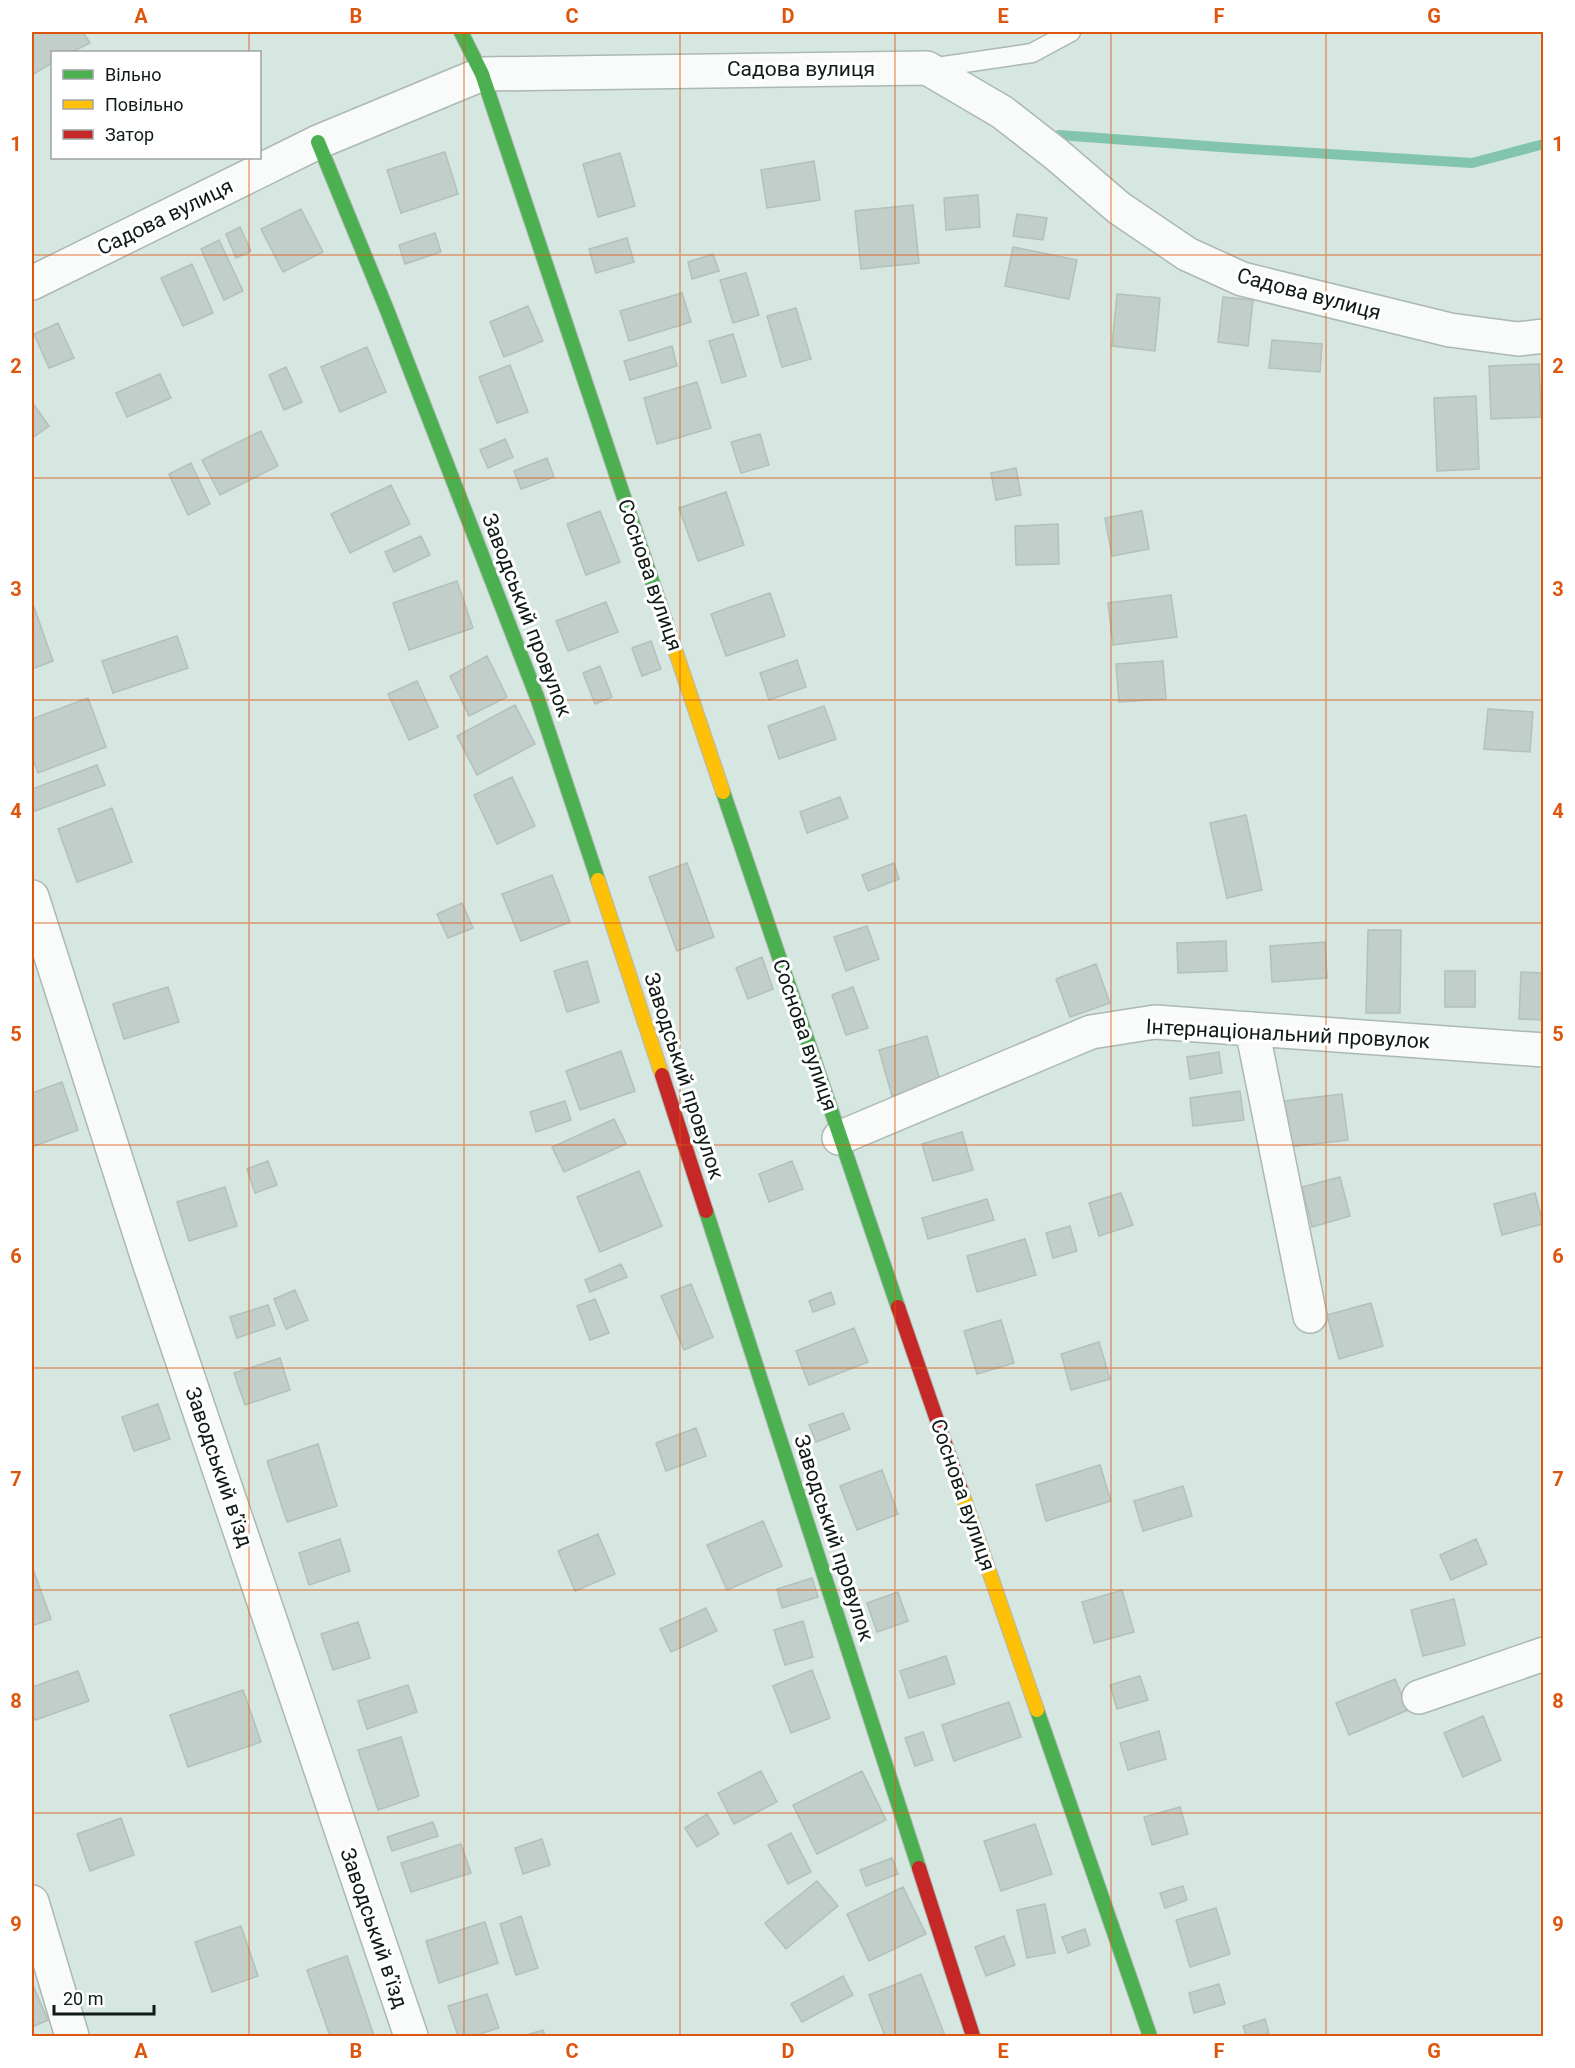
<svg xmlns="http://www.w3.org/2000/svg" width="1575" height="2068" viewBox="0 0 1575 2068" font-family="Roboto,sans-serif">
  <style>
    .lines { fill: none; stroke-linecap: round; stroke-linejoin: round }
    .stream { stroke: #82c4ae; stroke-width: 10 }
    .building { fill: #c1cec9; stroke: #b3c0bb; stroke-width: 1.5 }
    .lane-casing { stroke: #acb8b3; stroke-width: 21 }
    .street-casing { stroke: #acb8b3; stroke-width: 36 }
    .fast-casing { stroke: #acb8b3; stroke-width: 16 }
    .slow-casing { stroke: #acb8b3; stroke-width: 16 }
    .jam-casing { stroke: #acb8b3; stroke-width: 16 }
    .lane { stroke: #f9fbfa; stroke-width: 18 }
    .street { stroke: #f9fbfa; stroke-width: 33 }
    .fast { stroke: #4caf50; stroke-width: 14 }
    .slow { stroke: #ffc107; stroke-width: 14 }
    .jam { stroke: #c62828; stroke-width: 14 }
    .grid { fill: none; stroke: #dd560d; stroke-width: 1.5; stroke-opacity: 0.55 }
    .labels { text-anchor: middle; dominant-baseline: central; stroke-width: 6; stroke-linejoin: round; paint-order: stroke }
    .street-label { font-size: 21px; fill: #101b17; stroke: #fff }
    .neatline { fill: none; stroke: #dd560d; stroke-width: 2 }
    .grid-label { font-size: 20px; text-anchor: middle; font-weight: bold; fill: #dd560d }
  </style>
  <rect width="100%" height="100%" fill="#d6e6e0"/>
  <g class="lines">
    <path class="stream" d="M1059,135L1234,148L1472,163L1544,144"/>
  </g>
  <path class="building" d="M32,32H83L90,43L72,52H52V63L32,75Z
    M445,152L458,194L401,213L387,170Z
    M620,153L635,206L598,217L583,164Z
    M814,161L820,200L767,208L761,170Z
    M978,195L980,227L946,230L944,198Z
    M913,205L919,263L861,269L855,211Z
    M301,209L323,252L283,272L261,229Z
    M1017,214L1047,218L1043,240L1013,236Z
    M240,227L251,251L236,258L226,234Z
    M435,233L441,252L405,264L399,245Z
    M627,238L634,262L596,273L589,249Z
    M219,240L243,291L224,300L201,249Z
    M1013,247L1077,260L1069,299L1005,286Z
    M713,254L719,271L692,279L688,262Z
    M192,264L213,313L183,326L161,278Z
    M746,273L759,315L733,323L720,280Z
    M682,293L691,322L629,341L620,311Z
    M1117,294L1160,298L1155,351L1112,346Z
    M1223,297L1253,300L1248,346L1218,342Z
    M528,306L543,341L504,357L490,322Z
    M796,308L811,359L782,367L767,316Z
    M58,323L74,358L49,368L34,334Z
    M733,334L746,376L722,383L709,341Z
    M1272,340L1322,344L1320,372L1269,368Z
    M672,346L677,366L630,380L624,361Z
    M367,347L386,392L340,412L321,367Z
    M1539,364L1541,417L1491,419L1489,366Z
    M510,365L528,412L497,423L479,377Z
    M286,367L302,402L284,410L269,375Z
    M160,374L171,398L127,417L116,393Z
    M697,382L711,428L657,444L644,398Z
    M1476,396L1479,469L1437,471L1434,398Z
    M32,402L49,426L32,438Z
    M261,431L278,466L220,495L202,460Z
    M760,434L769,465L741,473L731,442Z
    M505,439L513,457L488,468L480,450Z
    M547,458L554,477L521,489L514,471Z
    M191,463L210,504L188,515L169,474Z
    M1016,468L1021,495L996,500L991,473Z
    M391,485L410,524L350,553L331,514Z
    M726,492L744,545L698,561L679,508Z
    M600,511L620,562L586,575L567,524Z
    M1142,511L1149,549L1112,556L1105,518Z
    M1058,524L1059,564L1016,565L1015,526Z
    M421,536L430,555L394,572L385,552Z
    M457,581L473,628L409,650L393,603Z
    M770,593L785,636L726,656L711,614Z
    M1171,595L1177,637L1113,645L1108,603Z
    M606,602L618,632L568,651L556,621Z
    M34,607L53,661L32,669V608Z
    M177,636L188,668L113,693L102,661Z
    M651,641L661,669L642,676L632,648Z
    M487,656L507,697L469,716L450,676Z
    M797,660L806,687L769,700L760,673Z
    M1163,661L1166,699L1119,702L1116,664Z
    M600,666L612,697L595,704L583,673Z
    M417,681L438,727L409,740L388,694Z
    M88,698L106,747L38,773L32,756V719Z
    M515,705L535,744L477,775L457,736Z
    M824,706L836,739L779,759L768,726Z
    M1488,709L1533,712L1530,752L1484,749Z
    M97,765L105,785L35,811L32,802V789Z
    M512,777L535,826L497,844L474,795Z
    M840,797L848,818L807,833L800,812Z
    M112,808L132,862L77,882L58,829Z
    M1246,815L1262,890L1227,898L1210,823Z
    M687,863L714,937L677,951L649,877Z
    M894,863L899,879L868,891L862,875Z
    M552,875L570,922L521,941L502,894Z
    M462,903L473,928L448,938L437,914Z
    M867,926L879,959L846,971L834,937Z
    M1368,930H1401L1400,1013H1366Z
    M1226,941L1227,971L1178,973L1177,943Z
    M1325,942L1327,978L1272,982L1270,946Z
    M762,957L773,989L748,999L736,968Z
    M587,961L599,1002L567,1012L554,971Z
    M1096,964L1110,1003L1070,1017L1056,979Z
    M1445,971H1475V1007H1445Z
    M1521,972L1544,973V1020L1519,1019Z
    M168,987L179,1022L124,1039L113,1004Z
    M853,987L868,1028L846,1035L832,995Z
    M927,1036L940,1081L892,1096L879,1050Z
    M621,1051L635,1091L580,1110L566,1071Z
    M1219,1052L1222,1073L1190,1079L1187,1057Z
    M62,1082L78,1130L32,1147V1093Z
    M1240,1091L1244,1120L1193,1126L1190,1098Z
    M1342,1094L1348,1140L1289,1147L1284,1101Z
    M565,1101L571,1120L536,1132L530,1112Z
    M614,1119L626,1144L564,1172L552,1147Z
    M962,1132L973,1170L933,1181L922,1144Z
    M268,1161L277,1185L255,1193L247,1169Z
    M792,1161L803,1189L769,1202L759,1174Z
    M639,1171L662,1226L600,1252L577,1197Z
    M1340,1177L1350,1216L1312,1227L1302,1187Z
    M225,1187L237,1226L189,1241L177,1202Z
    M1121,1193L1133,1225L1099,1236L1089,1203Z
    M1535,1193L1543,1224L1502,1235L1494,1204Z
    M987,1199L994,1220L928,1239L922,1218Z
    M1070,1226L1077,1251L1053,1258L1046,1233Z
    M1025,1239L1036,1275L977,1292L967,1256Z
    M621,1264L627,1277L590,1292L585,1280Z
    M691,1284L713,1337L684,1350L661,1296Z
    M295,1290L308,1320L286,1329L274,1299Z
    M831,1292L835,1304L813,1312L809,1301Z
    M595,1299L609,1333L590,1340L577,1306Z
    M1371,1303L1383,1346L1339,1359L1327,1315Z
    M268,1305L275,1325L237,1338L230,1317Z
    M1001,1320L1014,1363L977,1374L964,1331Z
    M854,1328L868,1362L809,1385L796,1351Z
    M1099,1342L1110,1379L1071,1390L1061,1354Z
    M280,1358L290,1390L245,1405L234,1373Z
    M158,1404L170,1439L134,1451L122,1417Z
    M843,1413L850,1429L816,1442L809,1425Z
    M696,1428L706,1456L666,1471L656,1443Z
    M318,1444L337,1506L287,1522L267,1461Z
    M1100,1465L1111,1501L1046,1521L1036,1485Z
    M882,1470L898,1514L857,1530L840,1486Z
    M1183,1486L1192,1516L1143,1531L1134,1501Z
    M763,1521L782,1566L727,1590L707,1545Z
    M598,1534L615,1574L575,1591L558,1551Z
    M340,1539L350,1571L309,1585L299,1553Z
    M1476,1539L1487,1564L1451,1580L1440,1555Z
    M33,1569L51,1619L32,1626V1570Z
    M812,1578L818,1597L782,1608L777,1589Z
    M1122,1590L1134,1632L1094,1643L1082,1602Z
    M898,1592L908,1621L877,1632L867,1603Z
    M1454,1599L1465,1645L1423,1656L1411,1610Z
    M706,1608L717,1631L671,1652L660,1629Z
    M803,1621L813,1657L785,1665L774,1630Z
    M358,1622L370,1658L333,1670L321,1634Z
    M946,1656L955,1684L909,1698L900,1671Z
    M812,1670L830,1718L791,1733L773,1686Z
    M78,1671L89,1701L35,1720L32,1711V1687Z
    M1140,1676L1148,1700L1117,1709L1110,1685Z
    M1395,1679L1408,1710L1349,1735L1336,1703Z
    M408,1685L417,1712L367,1729L358,1701Z
    M243,1690L261,1742L188,1767L170,1715Z
    M1009,1702L1021,1737L954,1761L942,1725Z
    M1483,1716L1501,1760L1463,1777L1444,1733Z
    M1159,1731L1166,1759L1128,1770L1120,1743Z
    M923,1732L933,1760L915,1766L905,1738Z
    M401,1737L419,1796L378,1810L358,1750Z
    M761,1771L777,1802L734,1824L718,1793Z
    M862,1771L886,1820L817,1854L793,1805Z
    M1180,1807L1188,1834L1152,1845L1144,1817Z
    M707,1814L719,1834L697,1847L685,1828Z
    M121,1818L134,1855L90,1871L77,1834Z
    M433,1822L438,1836L392,1851L387,1837Z
    M1035,1824L1052,1874L1001,1891L984,1841Z
    M791,1833L811,1872L788,1884L768,1845Z
    M542,1839L550,1865L523,1874L515,1848Z
    M461,1844L471,1873L411,1892L401,1863Z
    M892,1858L898,1874L866,1886L860,1870Z
    M817,1881L838,1906L786,1949L765,1923Z
    M1183,1886L1187,1900L1165,1908L1160,1893Z
    M903,1887L926,1934L869,1961L847,1914Z
    M1045,1904L1055,1953L1027,1958L1017,1910Z
    M1216,1908L1230,1954L1190,1967L1176,1920Z
    M521,1916L538,1968L516,1975L500,1924Z
    M485,1922L498,1963L439,1983L426,1941Z
    M241,1926L258,1976L212,1992L195,1942Z
    M1085,1929L1090,1945L1068,1953L1062,1937Z
    M1004,1936L1015,1965L986,1976L975,1947Z
    M347,1956L374,2036H330L307,1970Z
    M921,1974L945,2036H885L869,1995Z
    M843,1976L853,1995L802,2022L791,2004Z
    M32,1983L48,2020L32,2027Z
    M1219,1984L1225,2004L1194,2013L1189,1993Z
    M487,1994L499,2028L473,2036H458L448,2006Z
    M1265,2019L1269,2033L1256,2036H1246L1243,2026Z
    M543,2030L545,2036H523Z"/>
  <g class="lines">
    <g class="lane-casing">
      <path id="lane" d="M930,68L1032,53L1071,32"/>
    </g>
    <g class="street-casing">
      <path id="street" d="M32,283L318,142L482,74L927,68L1002,112L1056,154L1119,208L1187,254L1242,279L1450,330L1518,339L1544,336
        M32,897L148,1259L411,2036
        M1252,1029L1310,1316
        M839,1138L1091,1032L1155,1022L1544,1050
        M1419,1697L1544,1654
        M32,1902L72,2036"/>
    </g>
    <g class="fast-casing">
      <path id="fast" d="M461,32L482,74L659,602
        M318,142L387,310L537,697L598,880
        M723,792L898,1307
        M706,1211L919,1868
        M1037,1710L1150,2036"/>
    </g>
    <g class="slow-casing">
      <path id="slow" d="M659,602L723,792
        M598,880L662,1075
        M961,1490L1037,1710"/>
    </g>
    <g class="jam-casing">
      <path id="jam" d="M662,1075L706,1211
        M898,1307L961,1490
        M919,1868L973,2036"/>
    </g>
    <use href="#lane" class="lane"/>
    <use href="#street" class="street"/>
    <use href="#fast" class="fast"/>
    <use href="#slow" class="slow"/>
    <use href="#jam" class="jam"/>
  </g>
  <path class="grid" d="M249,32V52M464,32V2036M680,32V2036M895,32V2036M1111,32V2036M1326,32V2036M249,158V2036M32,255H1544M32,478H1544M32,700H1544M32,923H1544M32,1145H1544M32,1368H1544M32,1590H1544M32,1813H1544"/>
  <g class="labels">
    <g class="street-label">
      <text x="801" y="69">Садова вулиця</text>
      <text transform="translate(165 217) rotate(-26)">Садова вулиця</text>
      <text transform="translate(1309 294) rotate(15)">Садова вулиця</text>
      <text transform="translate(650 575) rotate(71)">Соснова вулиця</text>
      <text transform="translate(527 615) rotate(69)">Заводський провулок</text>
      <text transform="translate(1288 1034) rotate(3)">Інтернаціональний провулок</text>
      <text transform="translate(805 1035) rotate(71)">Соснова вулиця</text>
      <text transform="translate(684 1076) rotate(72)">Заводський провулок</text>
      <text transform="translate(219 1467) rotate(71)">Заводський в’їзд</text>
      <text transform="translate(963 1495) rotate(71)">Соснова вулиця</text>
      <text transform="translate(834 1538) rotate(72)">Заводський провулок</text>
      <text transform="translate(374 1928) rotate(71)">Заводський в’їзд</text>
    </g>
  </g>
  <rect width="1575" height="2068" fill="none" stroke="#ffffff" stroke-width="66"/>
  <rect x="51" y="51" width="210" height="108" fill="#ffffff" stroke="#9fa4a2" stroke-width="1.5"/>
  <rect x="63" y="70" width="30" height="9" fill="#4caf50" stroke="#9fa4a2" stroke-width="1.5"/>
  <text x="105" y="81" font-size="18" fill="#101b17">Вільно</text>
  <rect x="63" y="100" width="30" height="9" fill="#ffc107" stroke="#9fa4a2" stroke-width="1.5"/>
  <text x="105" y="111" font-size="18" fill="#101b17">Повільно</text>
  <rect x="63" y="130" width="30" height="9" fill="#c62828" stroke="#9fa4a2" stroke-width="1.5"/>
  <text x="105" y="141" font-size="18" fill="#101b17">Затор</text>
  <path d="M54 2005v9h100v-9" fill="none" stroke="#101b17" stroke-width="3"/>
  <text x="63" y="2005" font-size="18" fill="#101b17" stroke="#ffffff" stroke-width="4.5" paint-order="stroke">20 m</text>
  <rect x="33" y="33" width="1509" height="2002" class="neatline"/>
  <g class="grid-label">
    <text x="141" y="23">A</text>
    <text x="356" y="23">B</text>
    <text x="572" y="23">C</text>
    <text x="788" y="23">D</text>
    <text x="1003" y="23">E</text>
    <text x="1219" y="23">F</text>
    <text x="1434" y="23">G</text>
    <text x="16" y="151">1</text>
    <text x="1558" y="151">1</text>
    <text x="16" y="373">2</text>
    <text x="1558" y="373">2</text>
    <text x="16" y="596">3</text>
    <text x="1558" y="596">3</text>
    <text x="16" y="818">4</text>
    <text x="1558" y="818">4</text>
    <text x="16" y="1041">5</text>
    <text x="1558" y="1041">5</text>
    <text x="16" y="1263">6</text>
    <text x="1558" y="1263">6</text>
    <text x="16" y="1486">7</text>
    <text x="1558" y="1486">7</text>
    <text x="16" y="1708">8</text>
    <text x="1558" y="1708">8</text>
    <text x="16" y="1931">9</text>
    <text x="1558" y="1931">9</text>
    <text x="141" y="2058">A</text>
    <text x="356" y="2058">B</text>
    <text x="572" y="2058">C</text>
    <text x="788" y="2058">D</text>
    <text x="1003" y="2058">E</text>
    <text x="1219" y="2058">F</text>
    <text x="1434" y="2058">G</text>
  </g>
</svg>
